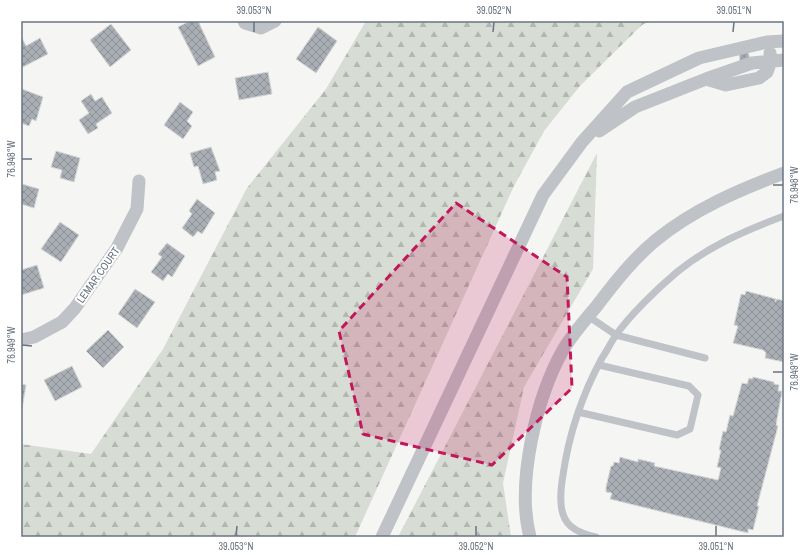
<svg xmlns="http://www.w3.org/2000/svg" width="805" height="558" viewBox="0 0 805 558" font-family="'Archivo Narrow',sans-serif">
  <style>
    .forest { fill: url(#forest-firs) }
    .building { fill: url(#building-cross-hatch); stroke: #d7d7d5 }
    .lines { fill: none; stroke-linecap: round; stroke-linejoin: round }
    .lane { stroke: #bfc2c6; stroke-width: 7 }
    .street { stroke: #bfc2c6; stroke-width: 13 }
    .marked { fill: #c2185b; fill-opacity: 0.2; stroke: #c2185b; stroke-width: 3; stroke-dasharray: 8 5; stroke-linejoin: round }
    .ticks { fill: none; stroke: #687481; stroke-width: 1.5 }
    .labels { text-anchor: middle; dominant-baseline: central; stroke-width: 4; stroke-linejoin: round; paint-order: stroke }
    .street-label { font-size: 11px; fill: #687481; stroke: #fff }
    .neatline { fill: none; stroke: #687481; stroke-width: 1.5 }
    .ticks-label { font-size: 10px; text-anchor: middle; fill: #687481 }
  </style>
  <defs>
    <pattern id="forest-firs" width="22" height="20" patternUnits="userSpaceOnUse"><rect width="22" height="20" fill="#d7dcd4"/><path d="M5 1l3.5 6h-7zM16 11l3.5 6h-7z" fill="#b2b7b1"/></pattern>
    <pattern id="building-cross-hatch" width="8" height="8" patternUnits="userSpaceOnUse"><rect width="8" height="8" fill="#a8aeb4"/><path d="M0 0l8 8M0 8l8-8" fill="none" stroke="#8d9298"/></pattern>
  </defs>
  <rect width="100%" height="100%" fill="#f5f6f3"/>
  <path class="forest" d="M366,21H650L642,25L580,86L544,131L514,186L355,537H21V444L91,454L163,349L247,188L326,89Z
    M597,153L593,269L524,387L503,483L511,537H398Z"/>
  <path class="building" d="M190,21H198L215,57L198,66L178,27Z
    M111,24L131,50L110,67L90,40Z
    M318,27L337,41L316,73L296,59Z
    M21,36L26,46L40,38L48,54L21,68Z
    M748,51L750,60L740,61L739,53Z
    M268,72L272,94L239,100L235,78Z
    M22,89L43,97L36,121L32,119L29,126L21,123Z
    M91,94L95,101L102,97L112,113L96,124L98,128L88,134L79,120L89,113L81,101Z
    M180,102L193,112L187,121L192,126L183,139L164,125Z
    M211,147L220,171L215,172L217,180L203,184L198,166L194,167L190,153Z
    M56,151L80,158L74,182L60,178L62,170L51,167Z
    M22,184L39,189L34,208L21,204Z
    M197,199L215,213L202,234L198,231L193,237L182,228L192,214L189,211Z
    M60,222L79,235L61,262L41,249Z
    M167,243L185,256L172,277L168,274L163,281L151,272L162,257L158,254Z
    M37,265L44,288L21,295V270Z
    M135,289L155,302L137,328L118,314Z
    M746,291L776,299L775,302L777,299L784,301V362L765,358L766,353L763,350L733,343L738,326L734,325L741,294L745,295Z
    M108,330L124,347L103,368L86,351Z
    M72,366L82,387L55,401L44,380Z
    M753,377L774,382V384L779,385L778,391H782L776,425L778,426L757,506H759L753,530L748,529V533L610,499L612,493L606,492V487L611,466H613L614,462L619,463L620,457L638,462V459L655,463L654,466L718,480L721,468L717,467L721,450H719L723,431L726,432L730,415L733,416L742,383L747,384L749,378L752,379Z
    M21,384L26,385L22,409H21Z"/>
  <g class="lines">
    <path class="lane" d="M588,316L616,335L705,358
      M578,412L677,435L690,429L698,395L689,386L599,365
      M596,537C583,534 567,529 563,514C559,503 561,487 563,475C569,433 582,395 602,358C607,351 611,342 616,335C630,315 658,288 677,272C709,246 746,230 784,216"/>
    <path class="street" d="M244,21L245,23L261,28L275,21
      M706,79L726,85L759,78L767,72L771,61L770,53
      M599,131L635,107L706,79L752,63L784,60
      M21,340L34,337L62,322L75,308L117,248L137,209L139,181
      M382,537L543,195L582,142L627,92L699,58L767,42L784,41
      M530,537C516,484 536,398 563,350C572,335 585,320 596,307C615,282 633,259 656,240C694,209 739,190 784,173"/>
  </g>
  <path class="marked" d="M456,203L567,277L572,388L492,465L363,434L339,331Z"/>
  <path class="ticks" d="M254,32V22M493,32L494,22M733,32L734,22M22,159H32M773,185H783M22,345L32,346M773,372H783M236,536L237,526M476,536V526M716,536V526"/>
  <g class="labels">
    <g class="street-label">
      <text transform="translate(98 275) rotate(-55)">LEMAR COURT</text>
    </g>
  </g>
  <rect width="805" height="558" fill="none" stroke="#ffffff" stroke-width="44"/>
  <rect x="22" y="22" width="761" height="514" class="neatline"/>
  <g class="ticks-label">
    <text x="254" y="14">39.053°N</text>
    <text x="494" y="14">39.052°N</text>
    <text x="734" y="14">39.051°N</text>
    <text transform="translate(11 159) rotate(-90)" y="4">76.948°W</text>
    <text transform="translate(794 185) rotate(-90)" y="4">76.948°W</text>
    <text transform="translate(11 345) rotate(-90)" y="4">76.949°W</text>
    <text transform="translate(794 372) rotate(-90)" y="4">76.949°W</text>
    <text x="236" y="550">39.053°N</text>
    <text x="476" y="550">39.052°N</text>
    <text x="716" y="550">39.051°N</text>
  </g>
</svg>
